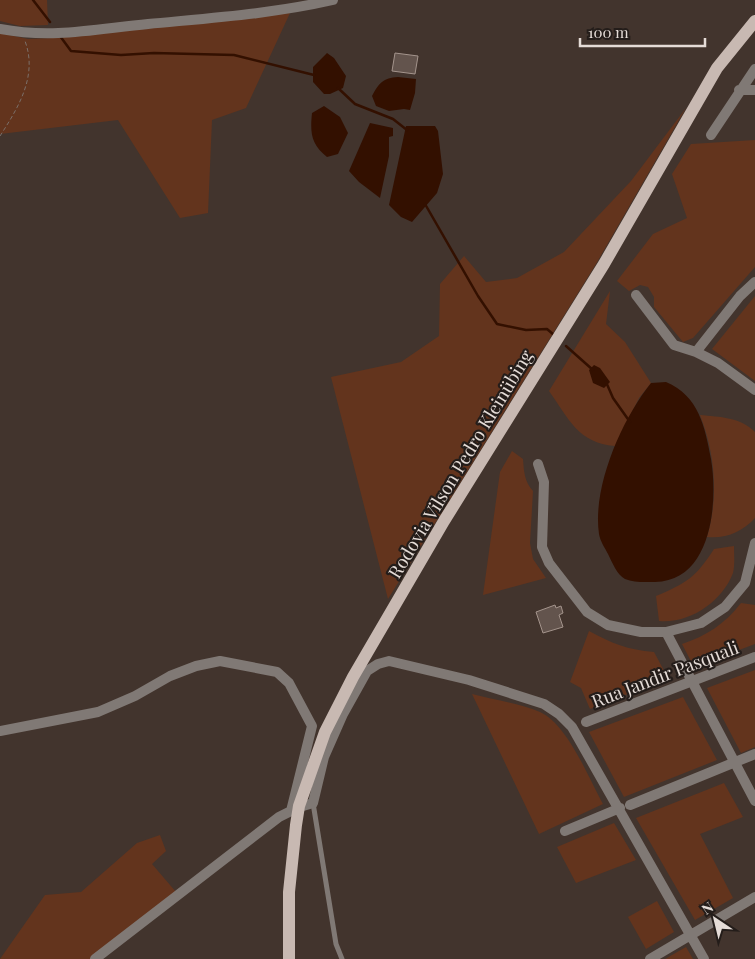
<svg xmlns="http://www.w3.org/2000/svg" width="755" height="959" viewBox="0 0 755 959" font-family="'Playfair Display',serif">
  <style>
    .green { fill: #63341d }
    .water { fill: #331000 }
    .lines { fill: none; stroke-linecap: round; stroke-linejoin: round }
    .stream { stroke: #331000; stroke-width: 2.5 }
    .building { fill: #63544d; stroke: #a4948c }
    .path { stroke: #7b6f69; stroke-width: 1; stroke-dasharray: 4 2.5; stroke-linecap: butt }
    .service { stroke: #807975; stroke-width: 5 }
    .minor { stroke: #807975; stroke-width: 10 }
    .tertiary { stroke: #807975; stroke-width: 10 }
    .primary { stroke: #c8b9b2; stroke-width: 12 }
    .labels { text-anchor: middle; dominant-baseline: central; stroke-width: 4.5; stroke-linejoin: round; paint-order: stroke }
    .street-label { font-size: 18px; fill: #e5dcd7; stroke: #241d1a }
  </style>
  <rect width="100%" height="100%" fill="#42342d"/>
  <path class="green" d="M0,0H47L48,25L20,26L0,21Z
    M290,13L246,108L212,120L208,213L180,218L118,120L0,134V33L28,39L53,38L126,28Z
    M686,108L596,264L388,599L331,377L401,362L439,336L440,284L464,256L486,282L517,278L564,252L631,181Z
    M755,140V267L693,338L683,342L654,307V297L648,287L640,285L629,291L617,281L653,234L687,218L672,174L691,144Z
    M610,291L606,324L625,342L651,383L639,398L615,446C578,443 569,419 549,391Z
    M755,296V381L712,349Z
    M700,415C720,417 740,417 755,432V518C742,532 726,539 707,537C719,497 715,453 700,415Z
    M512,451L523,459C524,471 524,481 533,491L530,543L533,559L546,578L483,595L500,472Z
    M734,546C734,554 735,565 733,573C722,602 689,624 659,621L656,596C687,583 696,577 714,549Z
    M741,603L755,605V644L694,667L682,644C706,636 725,624 741,603Z
    M589,631C611,643 628,650 654,652L668,678L590,709L581,688L570,682Z
    M755,670V747L741,753L707,688Z
    M472,694C494,700 519,703 540,712C568,725 588,777 603,804L539,834Z
    M683,697L717,760L624,797L589,732Z
    M724,783L743,817L700,834L733,898L695,920L636,818Z
    M614,823L636,860L576,883L557,847Z
    M160,835L166,851L152,864L176,892L91,959H0L45,895L81,892L137,843Z
    M657,901L674,932L646,949L628,917Z
    M686,947L693,959H665Z"/>
  <path class="water" d="M327,53L334,58L346,76L343,88L330,94H324L313,82V67Z
    M398,77L416,79L415,93L410,110L404,109L389,111L376,106L372,96C379,83 383,78 398,77Z
    M324,106L340,117L348,133L338,154L327,157C311,144 310,133 312,113Z
    M370,123L393,128V136L389,137V156L380,198L359,182L349,171Z
    M406,126H435L438,131L443,174L437,193L412,222L401,217L389,205Z
    M594,365L600,368L610,382L604,388L593,383L589,370Z
    M666,382C699,396 705,427 711,459C718,500 713,581 655,582C646,582 634,583 625,579C617,575 612,562 608,554C605,548 600,541 599,534C592,487 622,419 651,383Z"/>
  <g class="lines">
    <path class="stream" d="M33,0L50,22
      M60,36L71,51L121,55L154,53L234,55L314,75
      M338,88L355,104L393,119L407,130
      M425,204L478,296L497,324L526,330L547,329L554,335
      M566,346L593,370
      M606,382L613,398L630,422"/>
  </g>
  <path class="building" d="M395,53L418,56L415,74L392,71Z
    M555,605L556,608L561,606L563,613L559,615L563,627L543,633L536,612Z"/>
  <g class="lines">
    <path class="path" d="M0,136C18,108 38,76 25,41"/>
    <path class="service" d="M313,803L336,944L342,959"/>
    <path class="minor" d="M739,90H755
      M711,135L755,69
      M636,295L674,345L696,352L718,363L755,390
      M696,352L740,296L755,282
      M538,464L544,482L542,547L549,563L587,612L608,625L641,632H666L701,623L725,607L745,583L755,543
      M666,632L755,801
      M586,722L755,657
      M0,731L98,712L135,696L170,676L196,666L220,661L277,672L289,683L312,726L291,811L279,817L95,959
      M630,805L755,754
      M293,809L313,803L324,757L343,714L367,671L378,664L389,661L469,680L544,704L559,714L572,727L704,959
      M565,831L620,808
      M650,959L755,897"/>
    <path class="tertiary" d="M0,29C53,39 96,29 148,24C210,18 272,14 333,0"/>
    <path class="primary" d="M289,959V892L296,825L299,806L325,732L353,677L444,521L604,264L717,68L755,21"/>
  </g>
  <g class="labels">
    <g class="street-label">
      <text transform="translate(460 464) rotate(-59)">Rodovia Vilson Pedro Kleinübing</text>
      <text transform="translate(665 674) rotate(-21)">Rua Jandir Pasquali</text>
    </g>
  </g>
  <g transform="translate(715 919) rotate(325)" stroke="#241d1a" stroke-width="4" paint-order="stroke">
  <path d="M0-4L9 19L0 12L-9 19Z" fill="#e5dcd7"/>
  <text y="-8" font-size="14" font-weight="bold" text-anchor="middle" fill="#e5dcd7">N</text>
  </g>
  <path d="M580 38v8h125v-8" fill="none" stroke="#e5dcd7" stroke-width="2.5"/>
  <text x="588" y="38" font-size="15" fill="#e5dcd7" stroke="#241d1a" stroke-width="4" paint-order="stroke">100 m</text>
</svg>
